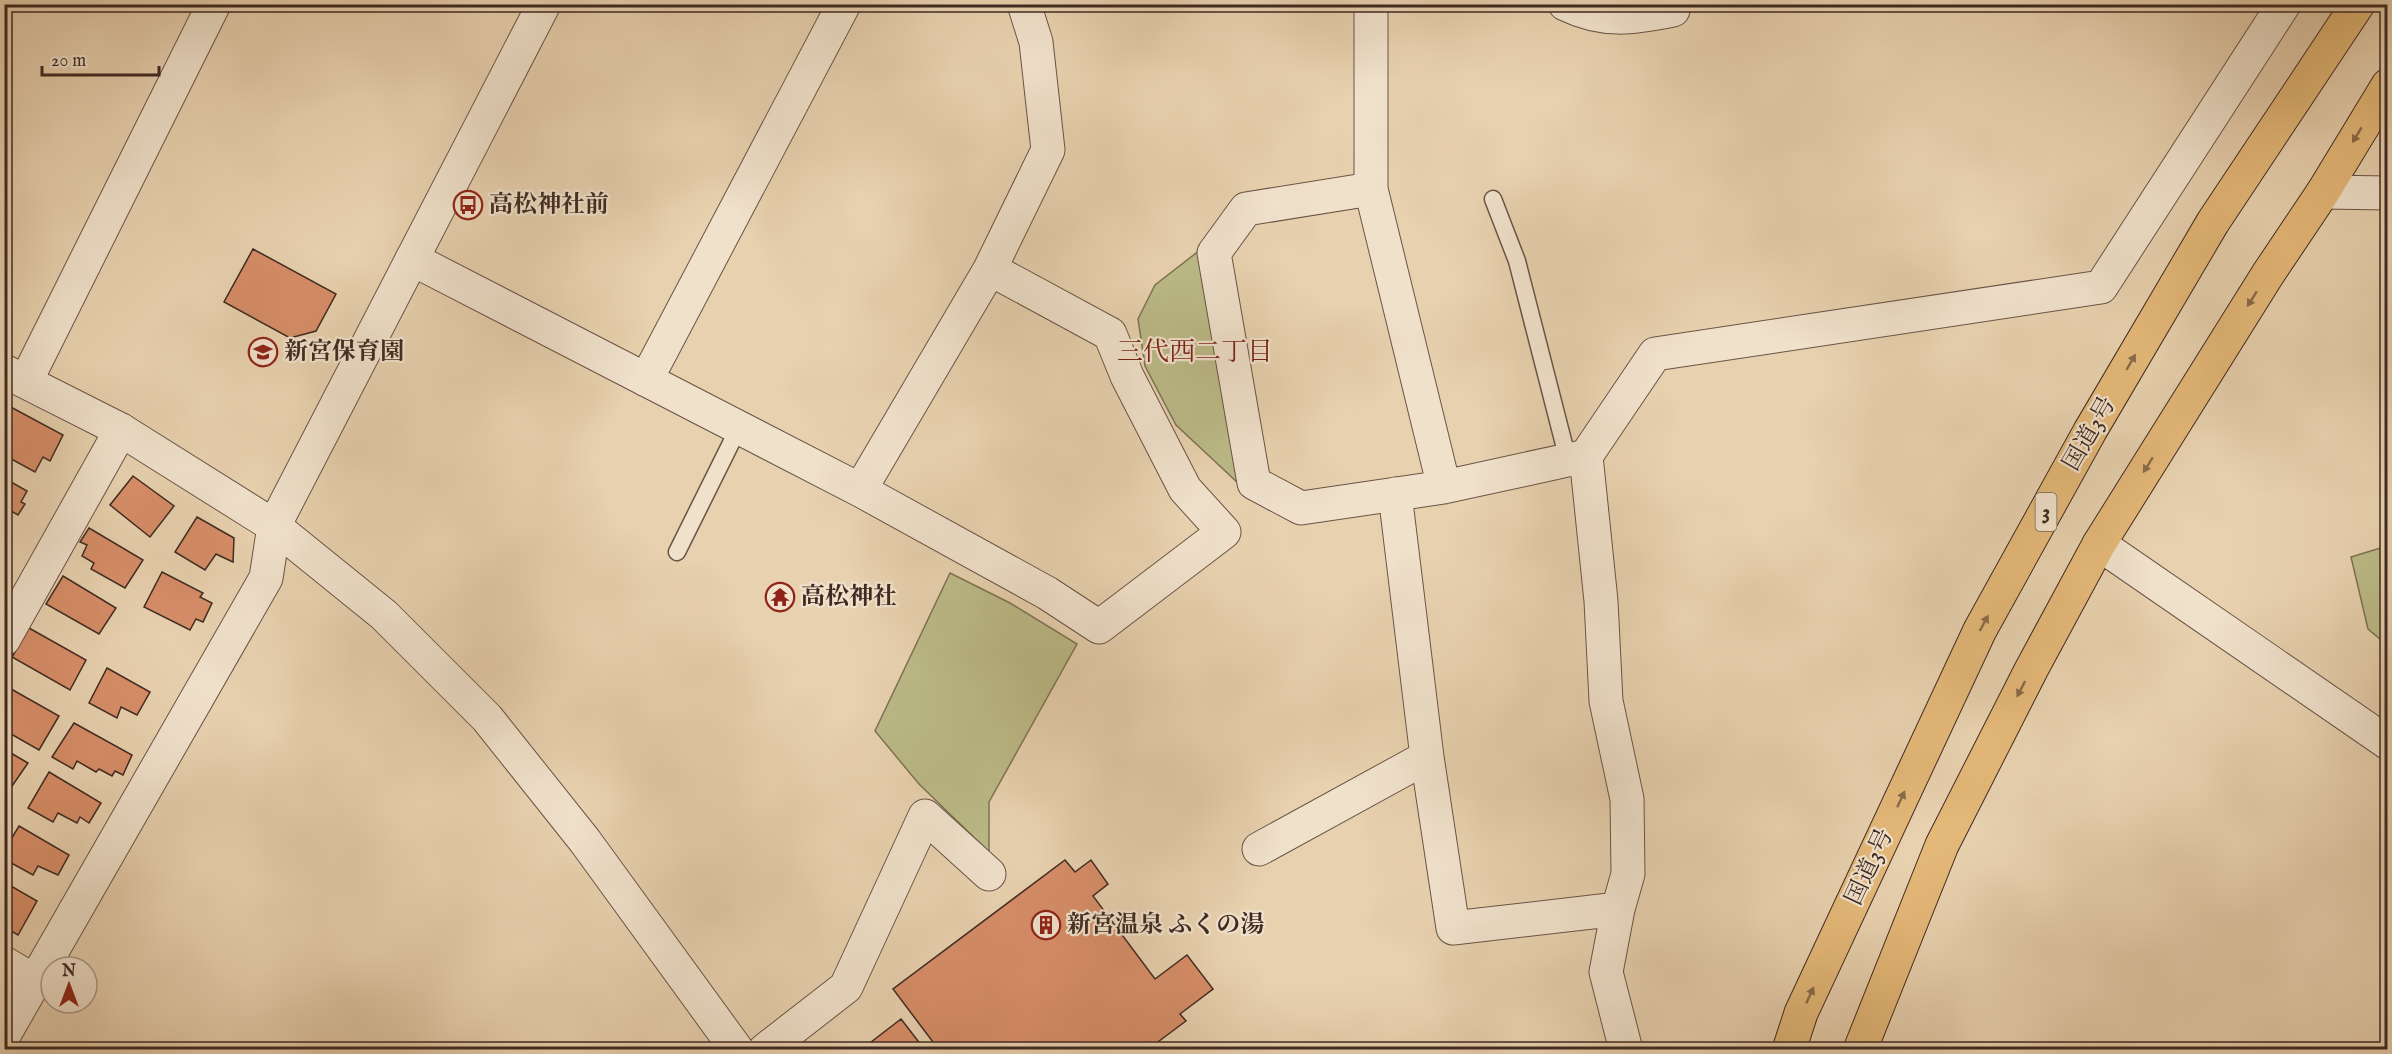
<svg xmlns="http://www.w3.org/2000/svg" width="2392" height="1054" viewBox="0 0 2392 1054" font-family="'IM FELL English','Noto Serif JP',serif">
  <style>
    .green { fill: #bbba87; stroke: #7d7255; stroke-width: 1.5 }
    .building { fill: #d78e68; stroke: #3f2a23; stroke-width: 1.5 }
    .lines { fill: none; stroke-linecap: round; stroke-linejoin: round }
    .service-casing { stroke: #695446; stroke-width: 19 }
    .minor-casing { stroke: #695446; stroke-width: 35 }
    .tertiary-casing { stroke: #695446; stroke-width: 35 }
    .trunk-casing { stroke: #3f2a23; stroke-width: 35 }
    .service { stroke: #f0e1cb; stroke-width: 16 }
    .minor { stroke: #f0e1cb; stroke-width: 33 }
    .tertiary { stroke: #f0e1cb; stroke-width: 33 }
    .trunk { stroke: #e4b878; stroke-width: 33 }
    .oneway { fill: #896a49 }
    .labels { text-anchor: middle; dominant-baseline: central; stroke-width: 4.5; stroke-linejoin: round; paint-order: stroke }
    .shield { fill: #f0e1cb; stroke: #746155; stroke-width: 1.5 }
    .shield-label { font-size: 22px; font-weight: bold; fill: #3f2a23 }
    .poi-label { font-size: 24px; font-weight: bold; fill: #3f2a23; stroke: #f0e1cb; text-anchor: start }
    .street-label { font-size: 24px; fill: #3f2a23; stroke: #f0e1cb }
    .neighbourhood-label { font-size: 26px; fill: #7a1f14; stroke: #f0e1cb }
  </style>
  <rect width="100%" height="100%" fill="#e8d1af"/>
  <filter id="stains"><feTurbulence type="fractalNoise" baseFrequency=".00333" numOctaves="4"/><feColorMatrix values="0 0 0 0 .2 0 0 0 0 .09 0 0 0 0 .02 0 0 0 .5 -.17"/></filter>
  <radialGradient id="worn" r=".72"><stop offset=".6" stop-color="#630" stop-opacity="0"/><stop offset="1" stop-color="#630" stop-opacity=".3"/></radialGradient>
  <path class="green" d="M1200,250L1239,484L1176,425L1145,366L1138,319L1155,285Z
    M2387,546H2388L2387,645L2368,629L2351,557Z
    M950,573L1010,603L1077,644L989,802V852L919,784L875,731Z"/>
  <path class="building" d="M253,249L336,294L316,331L290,338L224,302Z
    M7,405L63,435L50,461L43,457L35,472L4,455V409Z
    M133,476L174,506L150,537L110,505Z
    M4,478L27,491L21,502L25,504L18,515L4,507Z
    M197,517L234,538L233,562L216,554L205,570L175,552Z
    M89,528L143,560L125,588L91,569L94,563L82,556L87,545L80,542Z
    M162,572L203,593L200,597L212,603L203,622L196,619L190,630L144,607Z
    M63,576L116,608L99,634L46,604Z
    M29,628L86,660L70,690L12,657Z
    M107,668L150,692L137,715L121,707L117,718L89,703Z
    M4,685L59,716L39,750L4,730Z
    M74,723L132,755L123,775L115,771L112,776L99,769L96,772L77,761L73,769L52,757Z
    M4,749L28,763L10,789L4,786Z
    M49,772L101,803L89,823L80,817L77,823L58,813L53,822L28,808Z
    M19,826L69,855L58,875L38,866L33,875L4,859V851Z
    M1065,860L1075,872L1091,860L1108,884L1093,896L1155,979L1187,955L1213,989L1180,1014L1186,1021L1147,1050H939L893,989Z
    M4,882L37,901L18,935L4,927Z
    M901,1019L925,1050L862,1049Z"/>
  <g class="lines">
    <g class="service-casing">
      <path id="service" d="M1493,199L1517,261L1568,460
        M677,552L738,429"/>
    </g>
    <g class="minor-casing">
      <path id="minor" d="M1371,4V189L1444,487
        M1565,4C1604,23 1633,18 1673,10
        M1371,189L1246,209L1214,253L1254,483L1301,508L1444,487L1586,456L1655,354L2101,287L2284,4
        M2323,192L2388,193
        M412,259L860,490L1047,593L1099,627L1224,532L1185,489L1127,376L1110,334L990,269
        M646,380L844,4
        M26,381L214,4
        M860,490L990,269L1048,150L1036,42L1024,4
        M1395,494L1427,757L1453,928L1618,909L1628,874L1627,799L1606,701L1601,601L1586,456
        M2099,544L2388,743
        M4,639L121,430
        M1259,849L1427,757
        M1618,909L1606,972L1626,1050
        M4,963L36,982
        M4,1035L266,578L274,526
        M765,1050L846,987L925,816L989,874"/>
    </g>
    <g class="tertiary-casing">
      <path id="tertiary" d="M4,371L121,430L274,526L384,615L487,718L585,841L737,1050
        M274,526L544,4"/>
    </g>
    <g class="trunk-casing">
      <path id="trunk" d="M1789,1050L1801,1013L1980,630L2090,431L2213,222L2358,4
        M1860,1050L1942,845L2031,670L2099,544L2268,274L2323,192L2388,85"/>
    </g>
    <use href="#service" class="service"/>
    <use href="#minor" class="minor"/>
    <use href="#tertiary" class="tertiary"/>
    <use href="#trunk" class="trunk"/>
  </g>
  <defs><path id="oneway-solid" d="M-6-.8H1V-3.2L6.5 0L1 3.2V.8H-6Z" transform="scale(1.5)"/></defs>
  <g class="oneway">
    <use href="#oneway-solid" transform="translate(2357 135) rotate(121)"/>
    <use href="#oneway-solid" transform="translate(2252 299) rotate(122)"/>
    <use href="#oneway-solid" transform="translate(2131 362) rotate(-60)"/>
    <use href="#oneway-solid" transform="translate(2148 465) rotate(122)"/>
    <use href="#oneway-solid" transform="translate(1984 623) rotate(-62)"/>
    <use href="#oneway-solid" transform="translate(2021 689) rotate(117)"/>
    <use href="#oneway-solid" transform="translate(1901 799) rotate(-65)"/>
    <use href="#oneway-solid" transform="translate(1810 995) rotate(-65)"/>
  </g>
  <defs>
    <g id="bus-ring" transform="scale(1.5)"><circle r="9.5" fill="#f0e1cb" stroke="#8f2418" stroke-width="1.5"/><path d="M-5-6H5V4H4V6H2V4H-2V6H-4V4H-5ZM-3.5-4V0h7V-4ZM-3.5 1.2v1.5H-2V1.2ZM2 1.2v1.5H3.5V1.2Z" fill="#8f2418"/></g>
    <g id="school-ring" transform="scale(1.5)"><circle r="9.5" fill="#f0e1cb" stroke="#8f2418" stroke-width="1.5"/><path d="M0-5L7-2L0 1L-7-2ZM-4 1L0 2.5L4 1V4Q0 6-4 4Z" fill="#8f2418"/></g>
    <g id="temple-ring" transform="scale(1.5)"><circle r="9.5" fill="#f0e1cb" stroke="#8f2418" stroke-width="1.5"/><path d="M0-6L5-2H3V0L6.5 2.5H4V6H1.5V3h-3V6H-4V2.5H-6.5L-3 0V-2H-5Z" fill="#8f2418"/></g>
    <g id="building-ring" transform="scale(1.5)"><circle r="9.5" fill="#f0e1cb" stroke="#8f2418" stroke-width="1.5"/><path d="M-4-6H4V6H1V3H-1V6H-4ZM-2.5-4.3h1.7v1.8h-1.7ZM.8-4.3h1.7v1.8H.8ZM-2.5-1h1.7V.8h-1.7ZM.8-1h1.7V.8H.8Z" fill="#8f2418"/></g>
  </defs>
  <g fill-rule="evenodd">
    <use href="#bus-ring" x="468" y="205"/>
    <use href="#school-ring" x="263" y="352"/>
    <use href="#temple-ring" x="780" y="597"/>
    <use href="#building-ring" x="1046" y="925"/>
  </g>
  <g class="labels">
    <rect class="shield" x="2035.5" y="493" width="21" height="38" rx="4.5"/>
    <g class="shield-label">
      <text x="2046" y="512">3</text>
    </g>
    <g class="poi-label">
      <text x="489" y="205">高松神社前</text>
      <text x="284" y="352">新宮保育園</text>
      <text x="801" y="597">高松神社</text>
      <text x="1067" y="925">新宮温泉 ふくの湯</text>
    </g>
    <g class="street-label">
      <text transform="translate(2090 434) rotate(-60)">国道3号</text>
      <text transform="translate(1870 867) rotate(-65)">国道3号</text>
    </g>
    <g class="neighbourhood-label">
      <text x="1195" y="352">三代西二丁目</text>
    </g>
  </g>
  <rect width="2392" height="1054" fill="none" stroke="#e8d1af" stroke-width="24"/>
  <rect x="6" y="6" width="2380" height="1042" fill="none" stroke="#3f2a23" stroke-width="3"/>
  <rect x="12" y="12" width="2368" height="1030" fill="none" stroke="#3f2a23" stroke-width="1.5"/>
  <g transform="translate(69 985)"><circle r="28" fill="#f0e1cb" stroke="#a99888" stroke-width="1.5"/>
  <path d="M0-4.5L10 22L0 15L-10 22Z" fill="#8f2418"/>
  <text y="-9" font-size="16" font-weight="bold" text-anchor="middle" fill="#3f2a23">N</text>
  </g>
  <path d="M42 66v9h117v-9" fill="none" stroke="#3f2a23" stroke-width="3"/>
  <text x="51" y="66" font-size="18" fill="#3f2a23" stroke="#f0e1cb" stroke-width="4.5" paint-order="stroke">20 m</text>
  <rect width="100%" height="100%" filter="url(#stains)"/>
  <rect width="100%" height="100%" fill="url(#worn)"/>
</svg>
